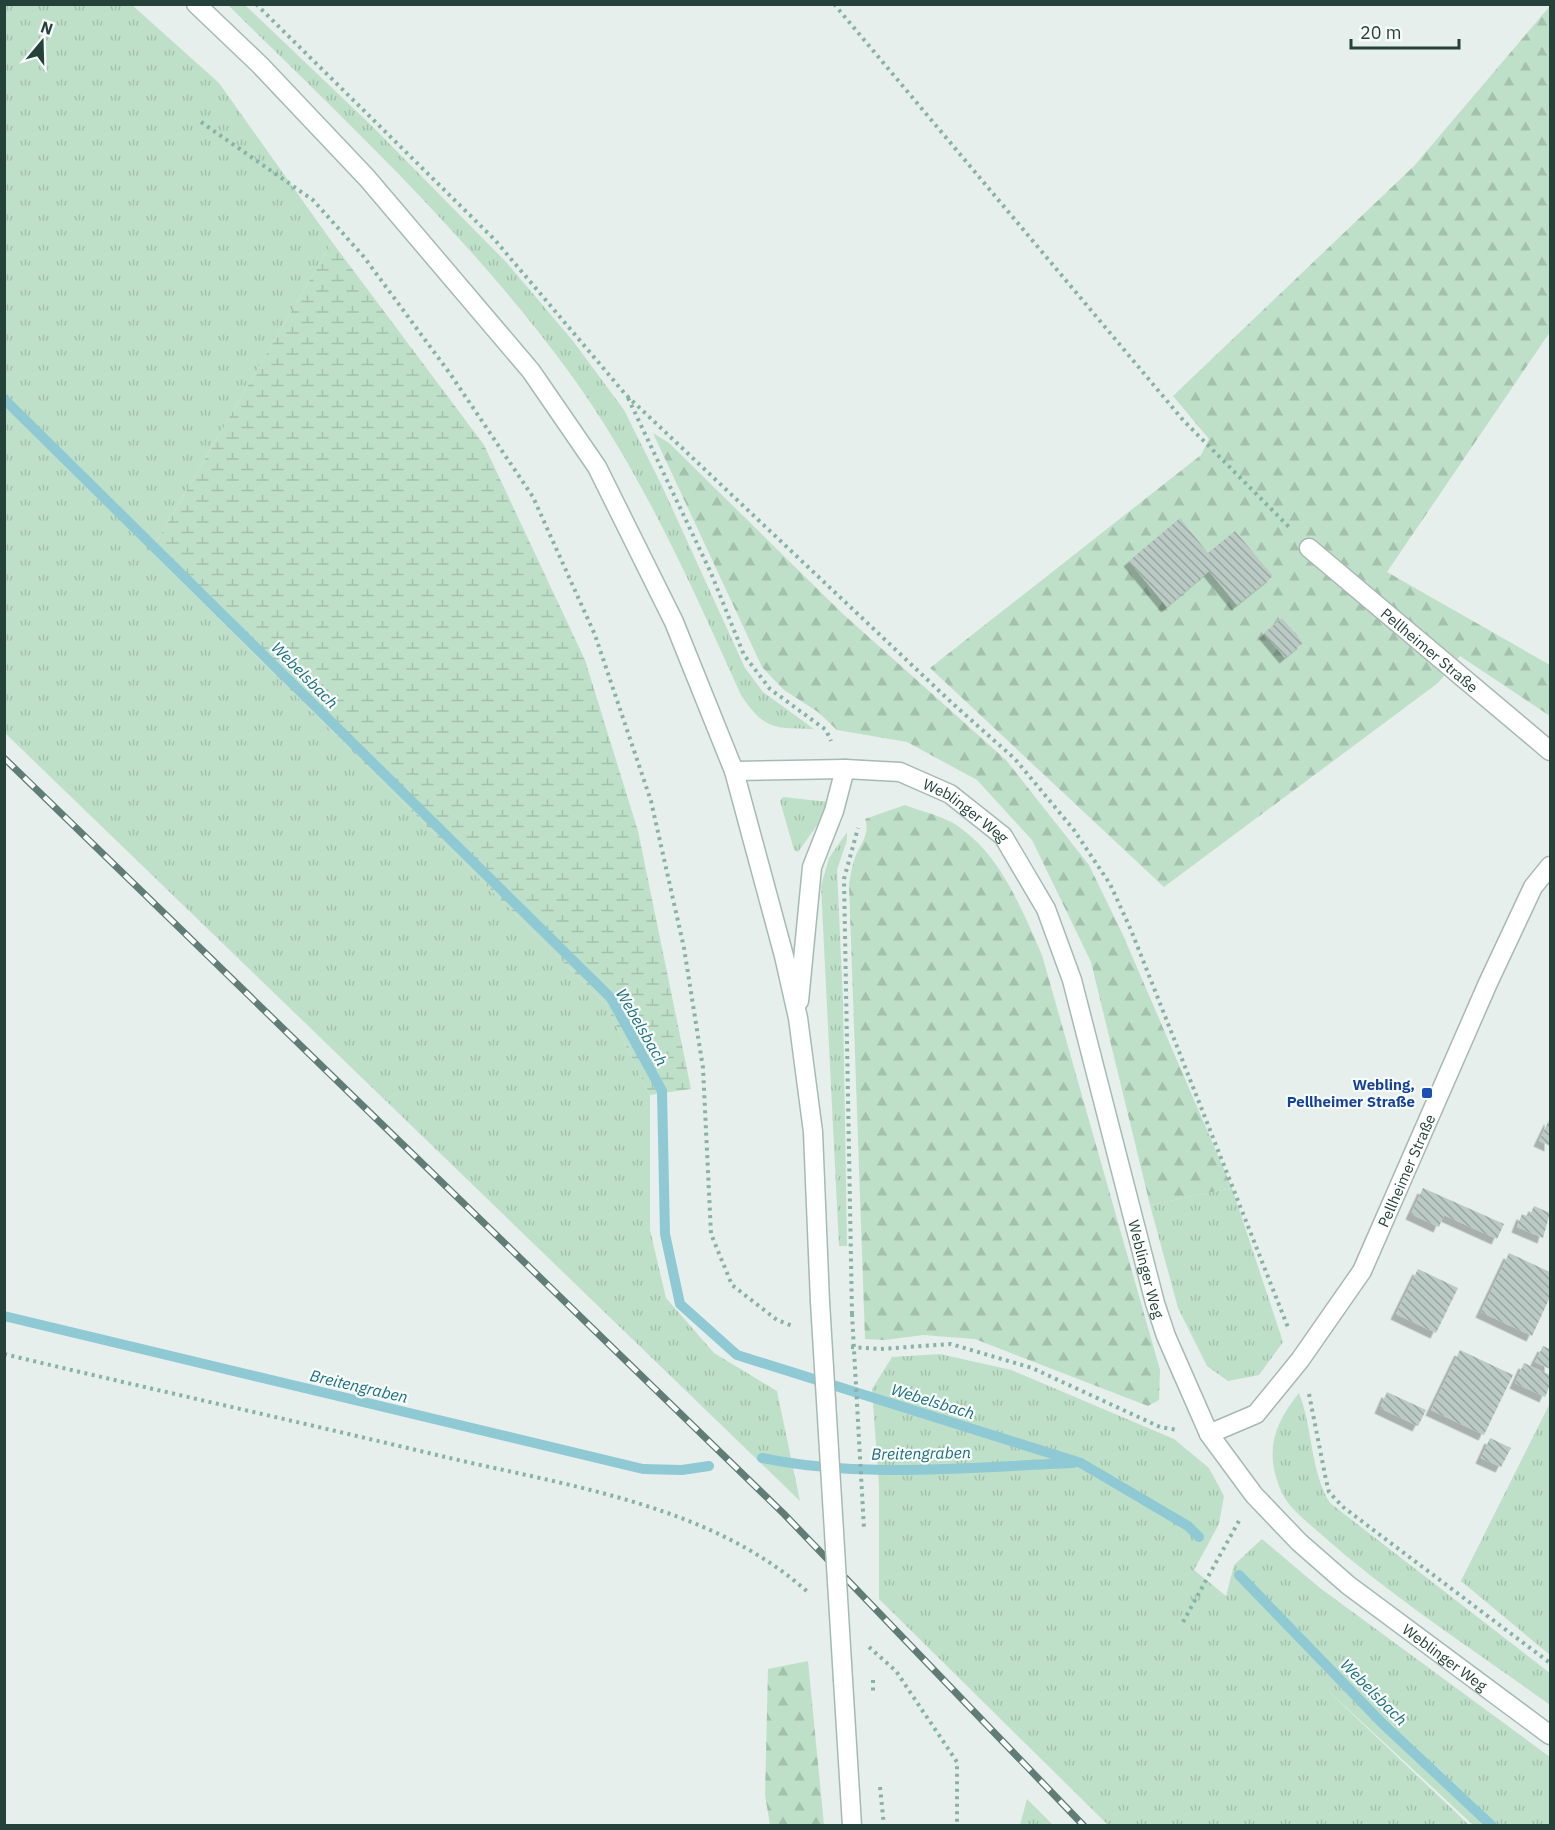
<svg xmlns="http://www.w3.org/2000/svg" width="1555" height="1830" viewBox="0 0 1555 1830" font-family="'IBM Plex Sans',sans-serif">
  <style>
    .grass { fill: url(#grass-tufts) }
    .forest { fill: url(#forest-firs) }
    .wetland { fill: url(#wetland-marsh) }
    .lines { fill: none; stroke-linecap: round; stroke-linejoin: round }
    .stream { stroke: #8ec9d4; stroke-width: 10 }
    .building { fill: url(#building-back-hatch); filter: url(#shadow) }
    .lane-casing { stroke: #a8b8b2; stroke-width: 21 }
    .street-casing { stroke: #a8b8b2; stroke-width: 21 }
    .secondary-casing { stroke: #a4bbb3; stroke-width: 21 }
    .path { stroke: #86b3a5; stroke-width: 4; stroke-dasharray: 3 4.5; stroke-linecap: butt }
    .lane { stroke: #fff; stroke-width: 18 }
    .street { stroke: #fff; stroke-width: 18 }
    .secondary { stroke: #fff; stroke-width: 18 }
    .rail-casing { stroke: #5f7d75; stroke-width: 7 }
    .rail { stroke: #f7fbf9; stroke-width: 4.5; stroke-dasharray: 14; stroke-linecap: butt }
    .secondary-bridge-casing { stroke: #a4bbb3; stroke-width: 21; stroke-linecap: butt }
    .path-bridge { stroke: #86b3a5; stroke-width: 4; stroke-dasharray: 3 4.5; stroke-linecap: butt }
    .secondary-bridge { stroke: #fff; stroke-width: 18 }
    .transit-dot { fill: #1a4fb4; stroke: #f7fbf9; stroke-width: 2 }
    .labels { text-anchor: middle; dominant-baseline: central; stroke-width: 4.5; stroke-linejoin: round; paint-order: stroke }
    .street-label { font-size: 15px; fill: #24423a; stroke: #f7fbf9 }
    .transit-label { font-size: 15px; font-weight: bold; fill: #164399; stroke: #f7fbf9; text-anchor: end }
    .water-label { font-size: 16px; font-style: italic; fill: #1c6f80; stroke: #f7fbf9 }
  </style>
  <defs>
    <pattern id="grass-tufts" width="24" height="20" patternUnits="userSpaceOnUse" patternTransform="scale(1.5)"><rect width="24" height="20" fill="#bfe0c8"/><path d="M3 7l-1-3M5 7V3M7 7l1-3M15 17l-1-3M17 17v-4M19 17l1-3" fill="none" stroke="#a4c1ad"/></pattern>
    <pattern id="forest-firs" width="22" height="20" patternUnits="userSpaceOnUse" patternTransform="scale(1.5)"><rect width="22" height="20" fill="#bfe0c8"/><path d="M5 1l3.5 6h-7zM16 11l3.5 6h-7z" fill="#a4c1ad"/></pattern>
    <pattern id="wetland-marsh" width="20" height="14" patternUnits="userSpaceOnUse" patternTransform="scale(1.5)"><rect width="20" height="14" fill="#bfe0c8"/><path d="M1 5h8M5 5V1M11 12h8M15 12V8" fill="none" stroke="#a4c1ad"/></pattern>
    <pattern id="building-back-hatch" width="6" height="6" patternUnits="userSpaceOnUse" patternTransform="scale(1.5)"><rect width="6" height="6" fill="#bbcac4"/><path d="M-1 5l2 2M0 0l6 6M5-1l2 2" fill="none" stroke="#98a6a0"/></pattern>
    <filter id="shadow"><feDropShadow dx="-5.5" dy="5.5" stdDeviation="0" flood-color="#0004"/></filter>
  </defs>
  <rect width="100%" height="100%" fill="#e6efeb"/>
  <path class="grass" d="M4,5H132L219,83L332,242L151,551L605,1004L650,1095V1230L666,1298L714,1353L777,1391L800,1501L5,733Z
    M228,5H245L373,127L507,263L573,341L624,410L662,486L745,668L763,692L814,729C774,728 764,730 741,695C691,584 641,471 569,372C471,238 346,121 228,5Z
    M783,797L829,802L830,807L798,852L794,850L780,801Z
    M847,832V840L837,870L843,1000L847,1246H839L821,886L829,858Z
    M1232,1188L1283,1342L1259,1375L1228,1381L1207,1366L1178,1308L1150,1205Z
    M940,1354L1011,1370L1174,1439L1209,1468L1224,1496L1219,1524L1194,1570L1226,1596L1234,1565L1262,1539L1320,1588L1550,1757V1825H1473L1322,1685L1469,1825H1108L879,1599V1486L872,1389L892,1357Z
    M1299,1393C1313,1428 1310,1471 1330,1503L1550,1673V1705C1474,1650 1393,1598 1323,1536C1310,1524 1290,1510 1282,1493C1264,1453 1273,1425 1299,1393Z
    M1550,1403V1655L1461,1581Z
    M1027,1799L1053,1825H1020Z"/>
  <path class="forest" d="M1550,6V332L1387,572L1550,665V716L1460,656L1438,683L1164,887L930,668L1201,455L1209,439L1173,396L1414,166Z
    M653,433L669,443L843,614L1006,760L1089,865L1123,935L1232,1188L1150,1205L1091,962L1032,840L977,780L907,742L837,730L818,712L784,690L762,667Z
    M905,805C920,811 939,815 953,823C1000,852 1021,908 1042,955L1160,1370L1159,1400L1148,1406L975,1339L923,1335L885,1340L865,1339L849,884C851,874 852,864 856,855C862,842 870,833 865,819Z
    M808,1661L824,1825H770L765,1795L768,1669Z"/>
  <path class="wetland" d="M332,242L484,445L585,660L638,831L691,1089L650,1095L605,1004L151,551Z"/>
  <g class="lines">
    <path class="stream" d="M4,399L611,998L662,1091L665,1234L680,1304L737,1355L1081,1463L1188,1526L1199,1537
      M4,1316L643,1469L682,1470L709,1466
      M762,1458C863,1479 970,1467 1073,1463
      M1239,1575L1382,1723L1492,1826"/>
  </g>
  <path class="building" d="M1180,518L1208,553L1235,531L1273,576L1237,605L1209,571L1167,607L1129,561Z
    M1282,618L1303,643L1285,658L1264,633Z
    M1550,1118V1146L1539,1141Z
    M1423,1188L1504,1224L1497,1239L1444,1215L1439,1227L1411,1214Z
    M1534,1206L1550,1213L1543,1238L1517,1227L1522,1214L1529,1217Z
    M1509,1253L1550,1272V1297L1532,1336L1481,1312Z
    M1418,1269L1458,1288L1436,1333L1396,1314Z
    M1543,1346L1550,1349V1369L1535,1362Z
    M1460,1350L1513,1375L1484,1435L1431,1410Z
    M1524,1363L1550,1375V1385L1545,1397L1515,1383Z
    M1387,1392L1426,1410L1418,1426L1380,1408Z
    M1490,1438L1511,1448L1501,1467L1481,1458Z"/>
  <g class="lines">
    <g class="lane-casing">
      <g id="lane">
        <path id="s1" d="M1309,548L1550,751"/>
      </g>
    </g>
    <g class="street-casing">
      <g id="street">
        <path id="s2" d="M1209,1434L1256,1414L1300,1360L1362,1271L1488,983L1533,887L1550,866"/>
      </g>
    </g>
    <g class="secondary-casing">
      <g id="secondary">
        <path d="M196,4L260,65L367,178L531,371L597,467L674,622L734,771L784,956L798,1018L813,1132L820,1302"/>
        <path id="s3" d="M734,771L845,769L900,772L950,794L1003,836L1046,909L1072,980L1155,1303L1166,1336L1209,1434L1254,1495L1299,1542L1348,1585L1550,1735"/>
        <path d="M799,1001L812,867L834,811L845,769"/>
        <path d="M843,1680L852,1826"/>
      </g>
    </g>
    <path class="path" d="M256,4L495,240L626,395L951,702L1015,759L1074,830L1110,884L1131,930L1289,1330
      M834,4L1183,420L1290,528
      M201,122L313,200L364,257L451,375L533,497L595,635L651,801L684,948L703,1068L711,1234L732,1285L777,1320L793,1326
      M628,398L711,573L744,655L770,689L826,730L831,741
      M852,1314L844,879L858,828
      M851,1347L880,1349L951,1344L1032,1368L1160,1427L1177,1430
      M4,1354C150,1389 296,1421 441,1456C567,1486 711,1504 810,1594
      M1309,1394L1326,1480L1329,1492L1343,1507L1550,1663
      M1183,1622L1240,1519
      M869,1647L896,1671L957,1762V1826
      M880,1787L884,1826"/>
    <use href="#lane" class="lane"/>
    <use href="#street" class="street"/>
    <use href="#secondary" class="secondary"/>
    <g class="rail-casing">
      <path id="rail" d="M4,758L784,1514L1084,1826"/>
    </g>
    <use href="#rail" class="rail"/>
    <g class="secondary-bridge-casing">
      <path id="secondary-bridge" d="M820,1302L843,1680"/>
    </g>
    <path class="path-bridge" d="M852,1314L864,1529
      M873,1680V1691"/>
    <use href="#secondary-bridge" class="secondary-bridge"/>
  </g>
  <rect class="transit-dot" x="1421" y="1087" width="12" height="12" rx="3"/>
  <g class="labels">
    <g class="street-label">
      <text stroke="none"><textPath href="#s1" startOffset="158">Pellheimer Straße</textPath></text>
      <text stroke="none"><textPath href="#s3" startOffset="243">Weblinger Weg</textPath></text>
      <text stroke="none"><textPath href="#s2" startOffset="339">Pellheimer Straße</textPath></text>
      <text stroke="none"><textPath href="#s3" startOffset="747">Weblinger Weg</textPath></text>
      <text stroke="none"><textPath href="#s3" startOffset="1251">Weblinger Weg</textPath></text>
    </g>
    <g class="transit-label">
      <text x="1415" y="1084">Webling,<tspan x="1415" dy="17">Pellheimer Straße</tspan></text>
    </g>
    <g class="water-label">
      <text transform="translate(305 675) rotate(45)">Webelsbach</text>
      <text transform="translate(642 1027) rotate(60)">Webelsbach</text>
      <text transform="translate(359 1386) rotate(13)">Breitengraben</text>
      <text transform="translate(933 1401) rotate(17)">Webelsbach</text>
      <text transform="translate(921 1453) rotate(-1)">Breitengraben</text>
      <text transform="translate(1374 1692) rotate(45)">Webelsbach</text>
    </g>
  </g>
  <rect width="1555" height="1830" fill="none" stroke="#24423a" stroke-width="12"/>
  <g transform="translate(42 42) rotate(19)" stroke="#f7fbf9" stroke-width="4.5" paint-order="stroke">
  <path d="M0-4.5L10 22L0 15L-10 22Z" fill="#24423a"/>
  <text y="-9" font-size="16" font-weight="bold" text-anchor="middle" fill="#24423a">N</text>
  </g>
  <path d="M1351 39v9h108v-9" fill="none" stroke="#24423a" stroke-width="3"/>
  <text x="1360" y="39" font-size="18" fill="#24423a" stroke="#f7fbf9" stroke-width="4.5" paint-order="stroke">20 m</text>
</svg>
